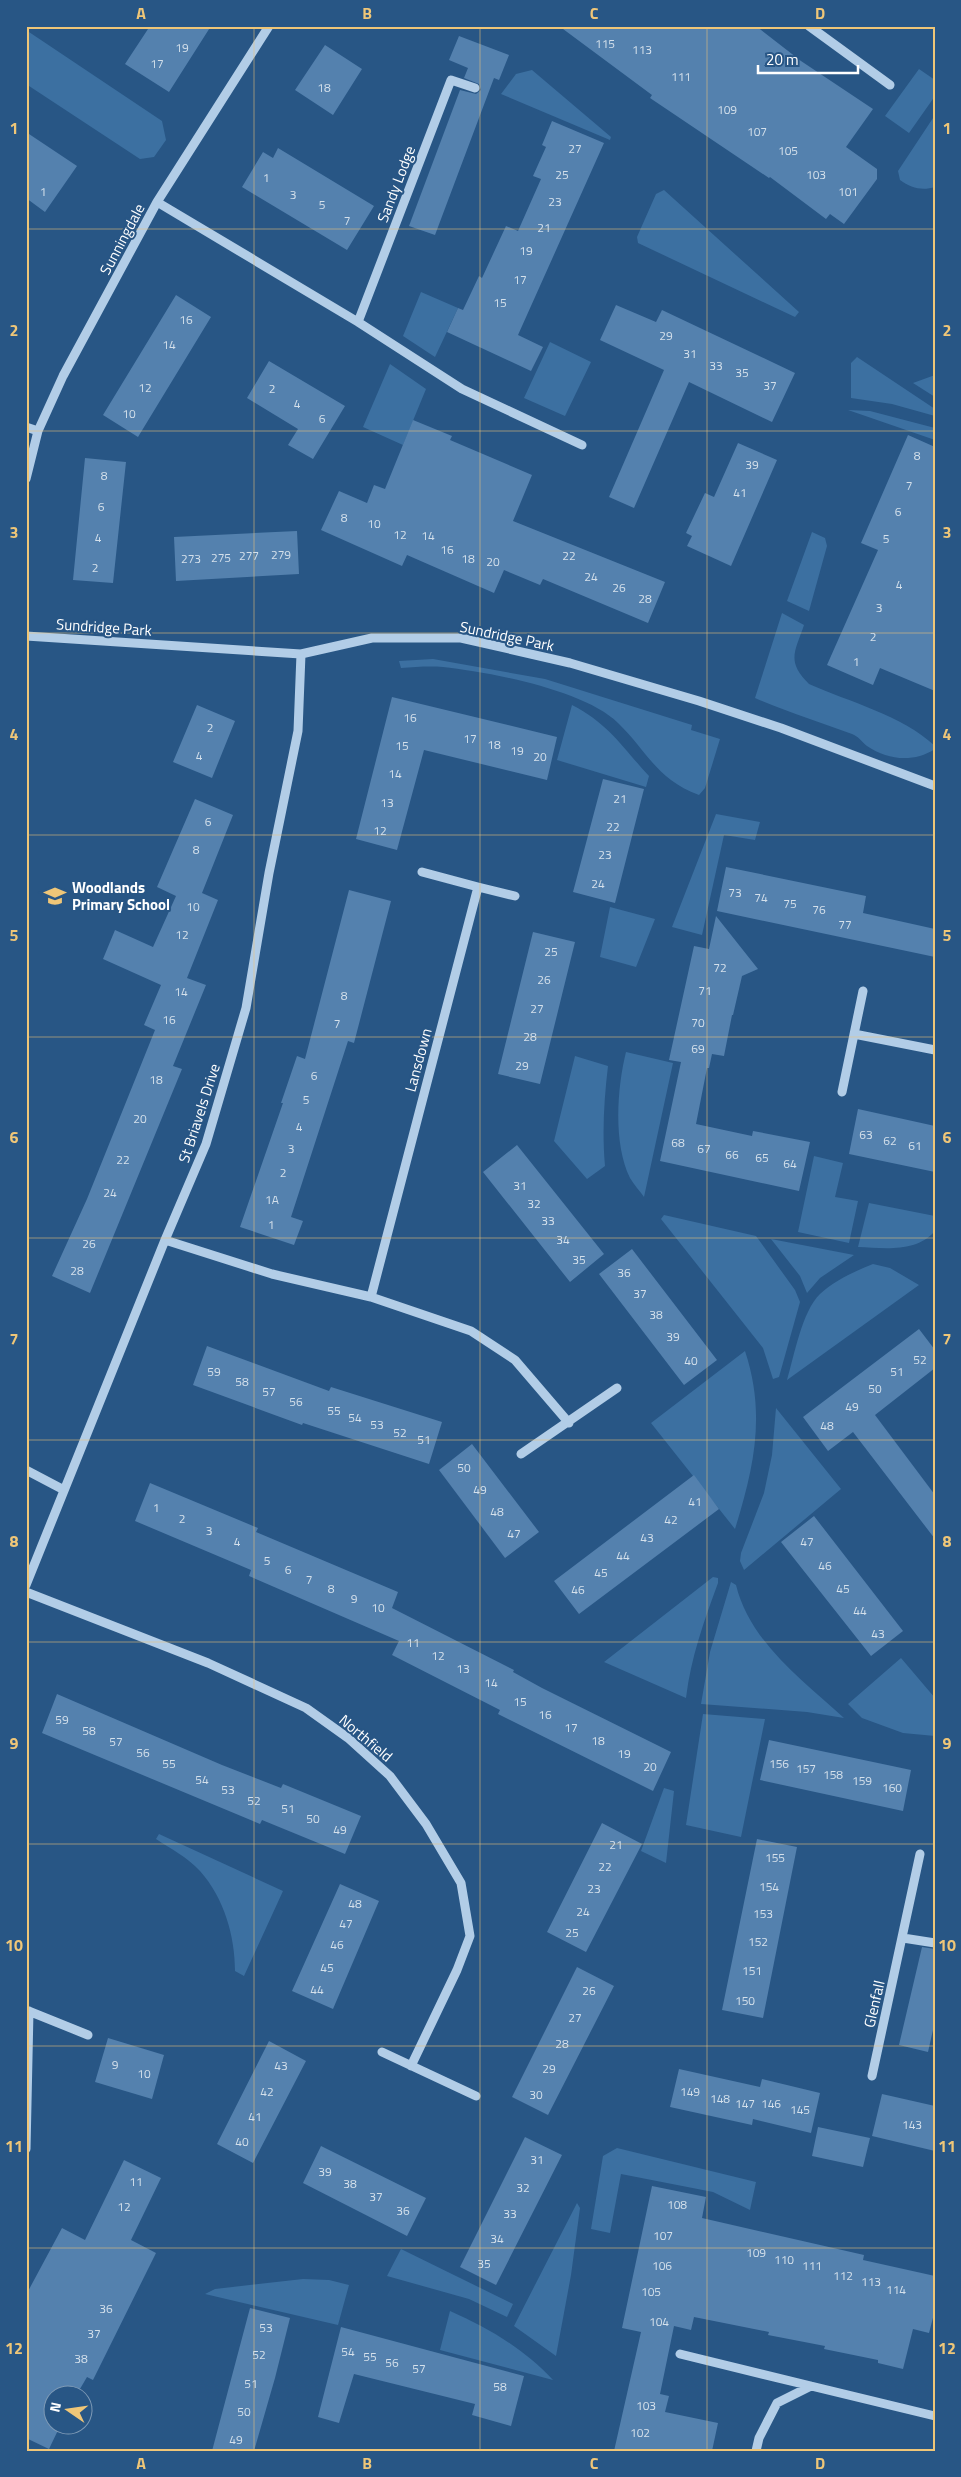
<svg xmlns="http://www.w3.org/2000/svg" width="961" height="2477" viewBox="0 0 961 2477" font-family="'Titillium Web',sans-serif">
  <style>
    .green { fill: #3c70a1 }
    .building { fill: #5481ae }
    .lines { fill: none; stroke-linecap: round; stroke-linejoin: round }
    .minor { stroke: #b2cde7; stroke-width: 9 }
    .grid { fill: none; stroke: #efc678; stroke-width: 1; stroke-opacity: 0.55 }
    .labels { text-anchor: middle; dominant-baseline: central; stroke-width: 4; stroke-linejoin: round; paint-order: stroke }
    .number-label { font-size: 12px; fill: #d4e0eb }
    .street-label { font-size: 15px; fill: #fff; stroke: #285685 }
    .poi-label { font-size: 15px; font-weight: bold; fill: #fff; stroke: #285685; text-anchor: start }
    .neatline { fill: none; stroke: #efc678; stroke-width: 2 }
    .grid-label { font-size: 16px; text-anchor: middle; font-weight: bold; fill: #efc678 }
  </style>
  <rect width="100%" height="100%" fill="#285685"/>
  <path class="green" d="M26,30L162,121L166,140L154,157L140,159L26,84Z
    M919,69L935,80V96L909,133L885,116Z
    M532,70L611,137L610,140L501,94L516,74Z
    M935,115V187C922,191 911,188 900,180L898,171Z
    M664,190L799,312L795,317L638,243L637,237L656,194Z
    M421,292L458,308L435,357L403,336Z
    M550,342L591,362L565,416L524,398Z
    M857,357L935,409V416L892,404L851,398V363Z
    M390,364L426,389L403,445L363,427Z
    M935,375V397L913,383Z
    M848,410L870,411L935,428V440Z
    M812,532L825,538L827,546L809,611L787,601Z
    M782,613L804,625C795,652 786,661 809,684C849,702 902,715 935,746V749C913,763 888,760 867,746C862,742 858,736 852,734C820,722 787,712 755,698Z
    M433,659L545,679L692,725L691,730L720,739L705,788L699,795C656,779 648,752 618,723C585,690 489,672 443,667C429,666 415,667 401,668L399,661Z
    M572,705C609,724 622,747 649,776L646,787L557,760Z
    M716,814L760,822L755,840L724,835L702,935L672,927Z
    M610,907L655,919L636,967L600,957Z
    M626,1052L673,1063L644,1197C640,1191 634,1185 630,1178C613,1144 617,1088 626,1052Z
    M575,1056L608,1066C604,1100 602,1132 605,1166L587,1179L554,1141Z
    M814,1156L843,1163L835,1197L858,1201L849,1243L798,1232Z
    M869,1203L935,1216V1231C916,1253 884,1248 858,1247Z
    M664,1215L756,1236L795,1290L800,1302L779,1377L773,1379L763,1348L661,1219Z
    M771,1239L854,1255L820,1278L807,1293L800,1276Z
    M873,1264L890,1268L919,1285L787,1380C794,1357 802,1311 820,1294C834,1281 855,1271 873,1264Z
    M745,1351C766,1414 754,1468 735,1529L651,1423Z
    M776,1408L841,1489L744,1570L740,1561L741,1553L764,1493L772,1455Z
    M713,1577L718,1578V1583C704,1621 691,1657 686,1698L604,1662Z
    M731,1582L736,1585C750,1642 802,1680 844,1718L807,1712L701,1704L710,1652Z
    M901,1658L935,1698V1736L903,1733L862,1718L848,1704Z
    M703,1714L765,1719L741,1837L686,1825Z
    M664,1788L674,1791L666,1863L641,1851Z
    M159,1834L283,1891L244,1976L235,1971C235,1936 224,1898 200,1871C187,1857 171,1849 156,1839Z
    M617,2148L756,2182L750,2210L713,2192L621,2174L610,2233L591,2229L603,2156Z
    M577,2203L580,2208L571,2275L556,2356L514,2326Z
    M401,2249L513,2304L507,2317L469,2299L387,2276Z
    M303,2279L329,2280L349,2285L338,2325L205,2294L215,2289Z
    M450,2311C489,2328 524,2349 553,2380L440,2350Z"/>
  <path class="building" d="M150,26H211L169,92L125,64Z
    M559,26H756L801,61L873,109L846,147L877,169V179L844,224L830,214L826,219L770,177L769,178L650,98L652,95Z
    M459,36L509,55L499,80L494,78L435,235L409,226L460,90L476,94L481,90L479,84L464,78L468,68L449,60Z
    M325,45L362,69L333,115L295,90Z
    M552,121L604,143L518,335L543,347L531,371L447,332L458,308L463,310L479,276L482,278L506,226L518,231L541,179L533,176L546,147L542,145Z
    M26,132L77,166L45,212L26,198Z
    M278,148L374,206L347,250L242,187L263,152L273,158Z
    M176,295L211,317L138,437L103,415Z
    M616,305L656,322L662,310L795,373L772,422L689,382L634,508L609,497L664,370L600,340Z
    M269,361L345,406L313,459L288,445L298,429L247,398Z
    M413,420L452,436L450,440L532,475L513,521L665,582L648,623L543,579L540,585L504,570L494,593L407,555L402,566L321,530L339,491L367,503L374,485L385,489Z
    M908,435L935,447V691L880,668L873,685L827,665L878,550L861,543Z
    M738,443L777,460L731,566L687,546L692,536L686,533L705,493L714,497Z
    M85,458L126,462L113,583L73,580Z
    M297,531L299,574L176,581L174,537Z
    M392,697L557,737L547,780L424,750L397,850L356,839Z
    M197,705L235,721L212,778L173,762Z
    M603,779L644,789L615,903L573,892Z
    M195,799L233,815L202,893L218,900L187,978L206,985L173,1066L182,1069L90,1293L52,1276L87,1199L155,1030L144,1025L161,985L103,959L115,930L153,947L176,896L157,887Z
    M726,867L866,896L863,913L935,929V957L717,911Z
    M349,890L391,901L354,1043L348,1041L291,1217L303,1221L294,1245L240,1227L283,1103H281L297,1056L305,1059Z
    M716,916L758,969L742,976L733,1015H732L724,1056L712,1054L709,1068H707L696,1124L752,1136L753,1131L810,1142L799,1191L660,1161L681,1062L669,1060L694,946L709,949Z
    M533,932L575,942L540,1084L498,1074Z
    M858,1109L935,1126V1172L849,1154Z
    M517,1145L604,1254L570,1282L483,1172Z
    M632,1249L717,1360L684,1385L599,1274Z
    M919,1329L935,1350V1368L875,1415L935,1495V1539L853,1432L828,1451L803,1417Z
    M207,1346L329,1391L331,1387L442,1422L429,1464L303,1423L302,1425L193,1385Z
    M472,1444L539,1532L505,1558L439,1470Z
    M694,1475L719,1509L579,1614L554,1581Z
    M150,1483L258,1528L256,1532L398,1592L392,1608L514,1670L513,1672L542,1688L671,1752L653,1791L498,1714L500,1710L392,1655L399,1641L249,1576L251,1570L135,1521Z
    M814,1516L903,1631L871,1656L781,1542Z
    M57,1694L222,1765L281,1788L283,1784L361,1816L345,1854L262,1820L260,1824L42,1733Z
    M769,1740L911,1770L903,1811L760,1780Z
    M602,1823L642,1844L586,1952L547,1932Z
    M757,1839L797,1847L763,2018L722,2010Z
    M340,1884L379,1901L333,2009L292,1991Z
    M922,1947L935,1949V2021L928,2052L899,2045Z
    M577,1967L614,1986L548,2115L512,2097Z
    M108,2038L164,2055L152,2099L95,2082Z
    M269,2041L306,2061L253,2163L217,2144Z
    M679,2069L760,2087L762,2079L820,2093L811,2133L753,2119L752,2125L670,2107Z
    M882,2094L935,2106V2151L872,2136Z
    M818,2127L870,2138L863,2167L812,2156Z
    M525,2137L562,2155L496,2285L460,2267Z
    M321,2146L426,2198L407,2236L303,2183Z
    M124,2160L161,2178L131,2240L156,2253L93,2380L87,2377L77,2394H52V2424H61L49,2449L26,2438V2295L62,2228L85,2240Z
    M652,2186L706,2197L702,2218L864,2255L863,2260L935,2276V2310L929,2333L913,2329L903,2369L878,2363V2360L824,2349L825,2346L768,2335L769,2332L694,2317L691,2330L674,2326L660,2394L669,2396L665,2412L718,2423L712,2451H614L641,2332L622,2328Z
    M250,2308L290,2318L275,2378L254,2451H212Z
    M341,2327L524,2376L511,2426L472,2415L475,2404L354,2374L339,2423L318,2417Z"/>
  <g class="lines">
    <path class="minor" d="M809,26L890,85
      M157,202L358,322L462,389L582,445
      M358,322L451,80L475,88
      M26,427L38,431
      M26,479L38,431L63,376L157,202L269,26
      M26,636L301,654L372,638H461L570,663L699,701L781,728L935,786
      M478,887L515,896
      M854,1034L935,1050
      M842,1092L863,991
      M165,1240L272,1274L371,1297L471,1331L515,1360L569,1423
      M371,1297L478,887L422,872
      M521,1454L617,1388
      M26,1470L64,1490
      M26,1585L165,1240L206,1144L246,1008L269,873L298,731L301,654
      M26,1592L208,1663L306,1708L348,1738L390,1776L426,1824L461,1883L470,1936L457,1970L411,2066
      M903,1938L935,1943
      M26,2010L88,2035
      M382,2052L476,2096
      M872,2076L920,1854
      M26,2149L29,2011
      M680,2354L811,2386
      M756,2451L759,2438L777,2403L811,2386L935,2416"/>
  </g>
  <path class="grid" d="M254,26V2451M480,26V2451M707,26V2451M26,229H935M26,431H935M26,633H935M26,835H935M26,1037H935M26,1238H935M26,1440H935M26,1642H935M26,1844H935M26,2046H935M26,2248H935"/>
  <defs>
    <g id="school-bare" transform="scale(1.725)"><path d="M0-5L7-2L0 1L-7-2ZM-4 1L0 2.5L4 1V4Q0 6-4 4Z" fill="#efc678" stroke="#285685" stroke-width="2.5" paint-order="stroke"/></g>
  </defs>
  <g fill-rule="evenodd">
    <use href="#school-bare" x="55" y="896"/>
  </g>
  <g class="labels">
    <g class="number-label">
      <text x="605" y="43">115</text>
      <text x="182" y="47">19</text>
      <text x="642" y="49">113</text>
      <text x="157" y="63">17</text>
      <text x="681" y="76">111</text>
      <text x="324" y="87">18</text>
      <text x="727" y="109">109</text>
      <text x="757" y="131">107</text>
      <text x="575" y="148">27</text>
      <text x="788" y="150">105</text>
      <text x="562" y="174">25</text>
      <text x="816" y="174">103</text>
      <text x="266" y="177">1</text>
      <text x="43" y="191">1</text>
      <text x="848" y="191">101</text>
      <text x="293" y="194">3</text>
      <text x="555" y="201">23</text>
      <text x="322" y="204">5</text>
      <text x="347" y="220">7</text>
      <text x="544" y="227">21</text>
      <text x="526" y="250">19</text>
      <text x="520" y="279">17</text>
      <text x="500" y="302">15</text>
      <text x="186" y="319">16</text>
      <text x="666" y="335">29</text>
      <text x="169" y="344">14</text>
      <text x="690" y="353">31</text>
      <text x="716" y="365">33</text>
      <text x="742" y="372">35</text>
      <text x="770" y="385">37</text>
      <text x="145" y="387">12</text>
      <text x="272" y="388">2</text>
      <text x="297" y="403">4</text>
      <text x="129" y="413">10</text>
      <text x="322" y="418">6</text>
      <text x="917" y="455">8</text>
      <text x="752" y="464">39</text>
      <text x="104" y="475">8</text>
      <text x="909" y="485">7</text>
      <text x="740" y="492">41</text>
      <text x="101" y="506">6</text>
      <text x="898" y="511">6</text>
      <text x="344" y="517">8</text>
      <text x="374" y="523">10</text>
      <text x="400" y="534">12</text>
      <text x="428" y="535">14</text>
      <text x="98" y="537">4</text>
      <text x="886" y="538">5</text>
      <text x="447" y="549">16</text>
      <text x="281" y="554">279</text>
      <text x="249" y="555">277</text>
      <text x="569" y="555">22</text>
      <text x="221" y="557">275</text>
      <text x="191" y="558">273</text>
      <text x="468" y="558">18</text>
      <text x="493" y="561">20</text>
      <text x="95" y="567">2</text>
      <text x="591" y="576">24</text>
      <text x="899" y="584">4</text>
      <text x="619" y="587">26</text>
      <text x="645" y="598">28</text>
      <text x="879" y="607">3</text>
      <text x="873" y="636">2</text>
      <text x="856" y="661">1</text>
      <text x="410" y="717">16</text>
      <text x="210" y="727">2</text>
      <text x="470" y="738">17</text>
      <text x="494" y="744">18</text>
      <text x="402" y="745">15</text>
      <text x="517" y="750">19</text>
      <text x="199" y="755">4</text>
      <text x="540" y="756">20</text>
      <text x="395" y="773">14</text>
      <text x="620" y="798">21</text>
      <text x="387" y="802">13</text>
      <text x="208" y="821">6</text>
      <text x="613" y="826">22</text>
      <text x="380" y="830">12</text>
      <text x="196" y="849">8</text>
      <text x="605" y="854">23</text>
      <text x="598" y="883">24</text>
      <text x="735" y="892">73</text>
      <text x="761" y="897">74</text>
      <text x="790" y="903">75</text>
      <text x="193" y="906">10</text>
      <text x="819" y="909">76</text>
      <text x="845" y="924">77</text>
      <text x="182" y="934">12</text>
      <text x="551" y="951">25</text>
      <text x="720" y="967">72</text>
      <text x="544" y="979">26</text>
      <text x="705" y="990">71</text>
      <text x="181" y="991">14</text>
      <text x="344" y="995">8</text>
      <text x="537" y="1008">27</text>
      <text x="169" y="1019">16</text>
      <text x="698" y="1022">70</text>
      <text x="337" y="1023">7</text>
      <text x="530" y="1036">28</text>
      <text x="698" y="1048">69</text>
      <text x="522" y="1065">29</text>
      <text x="314" y="1075">6</text>
      <text x="156" y="1079">18</text>
      <text x="306" y="1099">5</text>
      <text x="140" y="1118">20</text>
      <text x="299" y="1126">4</text>
      <text x="866" y="1134">63</text>
      <text x="890" y="1140">62</text>
      <text x="678" y="1142">68</text>
      <text x="915" y="1145">61</text>
      <text x="291" y="1148">3</text>
      <text x="704" y="1148">67</text>
      <text x="732" y="1154">66</text>
      <text x="762" y="1157">65</text>
      <text x="123" y="1159">22</text>
      <text x="790" y="1163">64</text>
      <text x="283" y="1172">2</text>
      <text x="520" y="1185">31</text>
      <text x="110" y="1192">24</text>
      <text x="272" y="1199">1A</text>
      <text x="534" y="1203">32</text>
      <text x="548" y="1220">33</text>
      <text x="271" y="1224">1</text>
      <text x="563" y="1239">34</text>
      <text x="89" y="1243">26</text>
      <text x="579" y="1259">35</text>
      <text x="77" y="1270">28</text>
      <text x="624" y="1272">36</text>
      <text x="640" y="1293">37</text>
      <text x="656" y="1314">38</text>
      <text x="673" y="1336">39</text>
      <text x="920" y="1359">52</text>
      <text x="691" y="1360">40</text>
      <text x="214" y="1371">59</text>
      <text x="897" y="1371">51</text>
      <text x="242" y="1381">58</text>
      <text x="875" y="1388">50</text>
      <text x="269" y="1391">57</text>
      <text x="296" y="1401">56</text>
      <text x="852" y="1406">49</text>
      <text x="334" y="1410">55</text>
      <text x="355" y="1417">54</text>
      <text x="377" y="1424">53</text>
      <text x="827" y="1425">48</text>
      <text x="400" y="1432">52</text>
      <text x="424" y="1439">51</text>
      <text x="464" y="1467">50</text>
      <text x="480" y="1489">49</text>
      <text x="695" y="1501">41</text>
      <text x="156" y="1507">1</text>
      <text x="497" y="1511">48</text>
      <text x="182" y="1518">2</text>
      <text x="671" y="1519">42</text>
      <text x="209" y="1530">3</text>
      <text x="514" y="1533">47</text>
      <text x="647" y="1537">43</text>
      <text x="237" y="1541">4</text>
      <text x="807" y="1541">47</text>
      <text x="623" y="1555">44</text>
      <text x="267" y="1560">5</text>
      <text x="825" y="1565">46</text>
      <text x="288" y="1569">6</text>
      <text x="601" y="1572">45</text>
      <text x="309" y="1579">7</text>
      <text x="331" y="1588">8</text>
      <text x="843" y="1588">45</text>
      <text x="578" y="1589">46</text>
      <text x="354" y="1598">9</text>
      <text x="378" y="1607">10</text>
      <text x="860" y="1610">44</text>
      <text x="878" y="1633">43</text>
      <text x="413" y="1642">11</text>
      <text x="438" y="1655">12</text>
      <text x="463" y="1668">13</text>
      <text x="491" y="1682">14</text>
      <text x="520" y="1701">15</text>
      <text x="545" y="1714">16</text>
      <text x="62" y="1719">59</text>
      <text x="571" y="1727">17</text>
      <text x="89" y="1730">58</text>
      <text x="598" y="1740">18</text>
      <text x="116" y="1741">57</text>
      <text x="143" y="1752">56</text>
      <text x="624" y="1753">19</text>
      <text x="169" y="1763">55</text>
      <text x="779" y="1763">156</text>
      <text x="650" y="1766">20</text>
      <text x="806" y="1768">157</text>
      <text x="833" y="1774">158</text>
      <text x="202" y="1779">54</text>
      <text x="862" y="1780">159</text>
      <text x="892" y="1787">160</text>
      <text x="228" y="1789">53</text>
      <text x="254" y="1800">52</text>
      <text x="288" y="1808">51</text>
      <text x="313" y="1818">50</text>
      <text x="340" y="1829">49</text>
      <text x="616" y="1844">21</text>
      <text x="775" y="1857">155</text>
      <text x="605" y="1866">22</text>
      <text x="769" y="1886">154</text>
      <text x="594" y="1888">23</text>
      <text x="355" y="1903">48</text>
      <text x="583" y="1911">24</text>
      <text x="763" y="1913">153</text>
      <text x="346" y="1923">47</text>
      <text x="572" y="1932">25</text>
      <text x="758" y="1941">152</text>
      <text x="337" y="1944">46</text>
      <text x="327" y="1967">45</text>
      <text x="752" y="1970">151</text>
      <text x="317" y="1989">44</text>
      <text x="589" y="1990">26</text>
      <text x="745" y="2000">150</text>
      <text x="575" y="2017">27</text>
      <text x="562" y="2043">28</text>
      <text x="115" y="2064">9</text>
      <text x="281" y="2065">43</text>
      <text x="549" y="2068">29</text>
      <text x="144" y="2073">10</text>
      <text x="267" y="2091">42</text>
      <text x="690" y="2091">149</text>
      <text x="536" y="2094">30</text>
      <text x="720" y="2098">148</text>
      <text x="745" y="2103">147</text>
      <text x="771" y="2103">146</text>
      <text x="800" y="2109">145</text>
      <text x="255" y="2116">41</text>
      <text x="912" y="2124">143</text>
      <text x="242" y="2141">40</text>
      <text x="537" y="2159">31</text>
      <text x="325" y="2171">39</text>
      <text x="136" y="2181">11</text>
      <text x="350" y="2183">38</text>
      <text x="523" y="2187">32</text>
      <text x="376" y="2196">37</text>
      <text x="677" y="2204">108</text>
      <text x="124" y="2206">12</text>
      <text x="403" y="2210">36</text>
      <text x="510" y="2213">33</text>
      <text x="663" y="2235">107</text>
      <text x="497" y="2238">34</text>
      <text x="756" y="2252">109</text>
      <text x="784" y="2259">110</text>
      <text x="484" y="2263">35</text>
      <text x="662" y="2265">106</text>
      <text x="812" y="2265">111</text>
      <text x="843" y="2275">112</text>
      <text x="871" y="2281">113</text>
      <text x="896" y="2289">114</text>
      <text x="651" y="2291">105</text>
      <text x="106" y="2308">36</text>
      <text x="659" y="2321">104</text>
      <text x="266" y="2327">53</text>
      <text x="94" y="2333">37</text>
      <text x="348" y="2351">54</text>
      <text x="259" y="2354">52</text>
      <text x="370" y="2356">55</text>
      <text x="81" y="2358">38</text>
      <text x="392" y="2362">56</text>
      <text x="419" y="2368">57</text>
      <text x="251" y="2383">51</text>
      <text x="500" y="2386">58</text>
      <text x="646" y="2405">103</text>
      <text x="244" y="2411">50</text>
      <text x="640" y="2432">102</text>
      <text x="236" y="2439">49</text>
    </g>
    <g class="street-label">
      <text transform="translate(396 184) rotate(-69)">Sandy Lodge</text>
      <text transform="translate(122 239) rotate(-62)">Sunningdale</text>
      <text transform="translate(104 627) rotate(4)">Sundridge Park</text>
      <text transform="translate(507 636) rotate(12)">Sundridge Park</text>
      <text transform="translate(418 1060) rotate(-75)">Lansdown</text>
      <text transform="translate(199 1113) rotate(-72)">St Briavels Drive</text>
      <text transform="translate(366 1738) rotate(40)">Northfield</text>
      <text transform="translate(874 2004) rotate(-77)">Glenfall</text>
    </g>
    <g class="poi-label">
      <text x="72" y="887">Woodlands<tspan x="72" dy="17">Primary School</tspan></text>
    </g>
  </g>
  <rect width="961" height="2477" fill="none" stroke="#285685" stroke-width="55"/>
  <g transform="translate(68 2410) rotate(283)"><circle r="24" fill="#285685" stroke="#7e9ab6"/>
  <path d="M0-4L9 19L0 12L-9 19Z" fill="#efc678"/>
  <text y="-8" font-size="14" font-weight="bold" text-anchor="middle" fill="#ffffff">N</text>
  </g>
  <path d="M758 65v8h100v-8" fill="none" stroke="#ffffff" stroke-width="2.5"/>
  <text x="766" y="65" font-size="15" fill="#ffffff" stroke="#285685" stroke-width="4" paint-order="stroke">20 m</text>
  <rect x="28" y="28" width="906" height="2422" class="neatline"/>
  <g class="grid-label">
    <text x="141" y="19">A</text>
    <text x="367" y="19">B</text>
    <text x="594" y="19">C</text>
    <text x="820" y="19">D</text>
    <text x="14" y="134">1</text>
    <text x="947" y="134">1</text>
    <text x="14" y="336">2</text>
    <text x="947" y="336">2</text>
    <text x="14" y="538">3</text>
    <text x="947" y="538">3</text>
    <text x="14" y="740">4</text>
    <text x="947" y="740">4</text>
    <text x="14" y="941">5</text>
    <text x="947" y="941">5</text>
    <text x="14" y="1143">6</text>
    <text x="947" y="1143">6</text>
    <text x="14" y="1345">7</text>
    <text x="947" y="1345">7</text>
    <text x="14" y="1547">8</text>
    <text x="947" y="1547">8</text>
    <text x="14" y="1749">9</text>
    <text x="947" y="1749">9</text>
    <text x="14" y="1951">10</text>
    <text x="947" y="1951">10</text>
    <text x="14" y="2152">11</text>
    <text x="947" y="2152">11</text>
    <text x="14" y="2354">12</text>
    <text x="947" y="2354">12</text>
    <text x="141" y="2469">A</text>
    <text x="367" y="2469">B</text>
    <text x="594" y="2469">C</text>
    <text x="820" y="2469">D</text>
  </g>
</svg>
